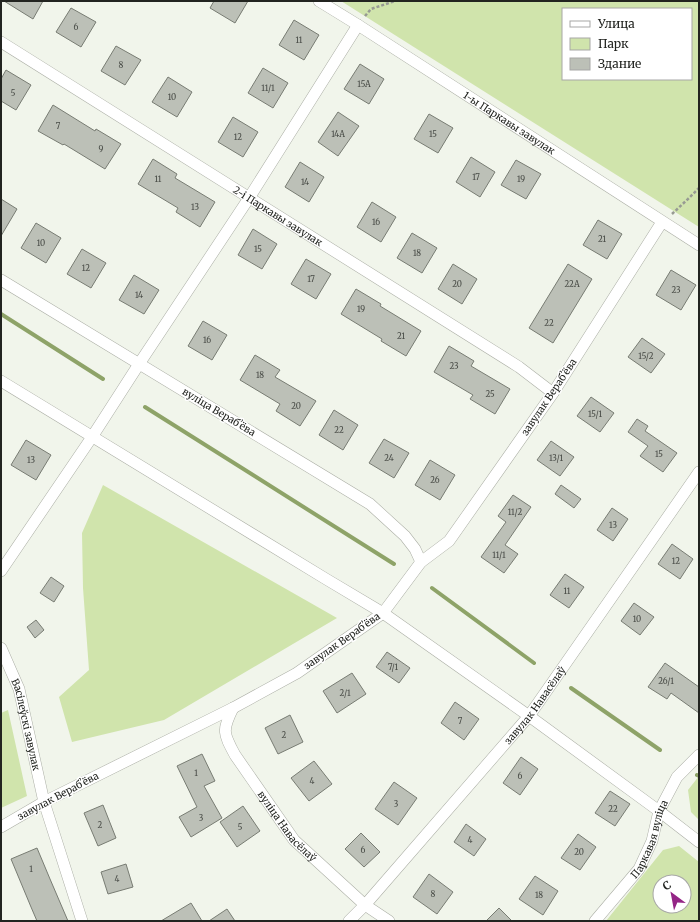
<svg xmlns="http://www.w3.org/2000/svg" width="700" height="922" viewBox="0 0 700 922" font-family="Merriweather,serif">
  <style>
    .green { fill: #d0e4ac; fill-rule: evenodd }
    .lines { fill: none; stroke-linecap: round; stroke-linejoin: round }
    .stream { stroke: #8ea368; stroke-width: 4 }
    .building { fill: #bcc0b7; stroke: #787c73 }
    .street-casing { stroke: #abaea5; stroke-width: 12 }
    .path { stroke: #979a93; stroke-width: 2.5; stroke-dasharray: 3 2; stroke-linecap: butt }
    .street { stroke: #fff; stroke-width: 11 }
    .labels { text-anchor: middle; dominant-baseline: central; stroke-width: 3; stroke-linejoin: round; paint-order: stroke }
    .number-label { font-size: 8px; fill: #484b46 }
    .street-label { font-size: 10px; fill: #222420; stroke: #fff }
  </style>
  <rect width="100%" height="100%" fill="#f1f5eb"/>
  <path class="green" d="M341,1H699V227ZM563,9H691V79H563Z
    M103,485L337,618L164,720L72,742L59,697L89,670L83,588L82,533Z
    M8,710L27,796L1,808V713Z
    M699,776V820L691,812L688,790Z
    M679,846L699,862V921H606L663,850ZM660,882H684V906H660Z"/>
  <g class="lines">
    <path class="stream" d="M1,314L103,379
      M145,407L394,564
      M432,588L534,663
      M571,688L660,750
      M697,775L699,776"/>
  </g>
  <path class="building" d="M4,1H43L33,19Z
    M214,1H248L235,23L210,8Z
    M71,8L96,22L81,47L56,32Z
    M294,20L319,35L304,60L279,45Z
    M116,46L141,60L125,85L101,71Z
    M360,64L384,79L369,104L344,89Z
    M263,68L288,83L273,108L248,93Z
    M6,70L31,85L16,110L1,101V79Z
    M168,77L192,92L177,117L152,102Z
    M53,105L95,131L96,129L121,144L105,169L64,144L63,145L38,131Z
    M338,112L359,126L338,156L318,142Z
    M429,114L453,128L438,153L414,139Z
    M233,117L258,132L243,157L218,142Z
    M471,157L495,172L480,197L456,182Z
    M153,159L177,174L175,178L215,202L200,227L176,212L178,208L138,184Z
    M516,160L541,174L526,199L501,185Z
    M300,162L324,177L309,202L285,187Z
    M1,199L17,209L1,236Z
    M372,202L396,217L381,242L357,227Z
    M598,220L622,234L607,259L583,245Z
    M36,223L61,238L46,263L21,248Z
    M253,229L277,244L262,269L238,255Z
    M412,233L437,248L422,273L397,258Z
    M82,249L106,263L91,288L67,274Z
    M306,259L331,274L316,299L291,284Z
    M453,264L477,279L462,304L438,289Z
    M568,264L592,279L553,343L529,328Z
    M671,270L696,285L681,310L656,295Z
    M134,275L159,290L144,314L119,300Z
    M356,289L381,304L380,306L421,331L406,356L381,341L382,339L341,314Z
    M203,321L227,335L212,360L188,346Z
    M642,338L665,354L651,373L628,357Z
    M449,346L474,361L471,366L510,389L495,414L470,399L473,395L434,372Z
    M255,355L280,370L275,377L316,401L300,426L276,411L280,404L240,380Z
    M591,397L614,413L600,432L577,416Z
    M334,410L358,425L343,450L319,435Z
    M637,419L648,426L645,431L677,453L663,472L640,456L648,446L628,432Z
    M384,439L409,453L394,478L369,463Z
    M26,440L51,455L36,480L11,465Z
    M551,441L574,457L560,476L537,460Z
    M430,460L455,475L440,500L415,485Z
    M561,485L581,499L574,508L555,494Z
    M513,495L531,507L505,545L518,554L504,573L481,557L506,522L498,516Z
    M612,508L628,519L613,541L597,530Z
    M672,544L693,559L680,579L658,564Z
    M565,574L584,587L569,608L550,595Z
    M51,577L64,586L54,602L40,593Z
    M634,603L654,617L640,635L621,621Z
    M36,620L44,630L35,638L27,627Z
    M387,652L410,668L399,683L376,667Z
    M665,663L699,687V713L671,693L667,699L648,687Z
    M352,673L366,694L337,713L323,691Z
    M455,702L479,719L464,740L441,723Z
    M290,715L303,742L278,754L265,728Z
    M202,754L215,781L204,786L222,818L191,837L179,817L197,807L177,766Z
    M521,757L538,769L520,795L503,783Z
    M314,761L332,784L309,801L291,778Z
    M394,782L417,798L398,825L375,809Z
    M610,791L630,804L615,826L595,813Z
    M103,805L116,838L98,846L84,813Z
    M243,806L260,831L237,847L220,822Z
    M466,824L486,839L474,856L454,842Z
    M361,833L380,852L364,867L345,849Z
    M578,834L596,847L580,870L561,858Z
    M37,848L50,879L68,921H37L31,907L11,859Z
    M126,864L133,887L108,894L101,872Z
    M429,874L453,892L437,914L413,897Z
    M535,876L558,891L543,915L519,899Z
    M191,903L202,921H161Z
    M499,908L512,921H486Z
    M227,909L235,921H209Z"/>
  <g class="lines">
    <g class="street-casing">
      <g id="street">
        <path id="s1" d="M319,1L358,25L699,245"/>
        <path id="s2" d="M1,42L519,367L553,393"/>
        <path d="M1,280L370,504L405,536L415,549L421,562"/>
        <path d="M1,381L326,579L383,613L529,716L659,811L699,842"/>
        <path d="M1,571L92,437L139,364L249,198L358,25"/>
        <path id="s3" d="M1,648L19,689L44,802L82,921"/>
        <path id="s4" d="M233,708C222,730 223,733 235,755L294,840L365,905L389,921"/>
        <path d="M1,827L44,802L233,708L297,673L383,613L421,562L449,541L553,393L662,222"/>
        <path id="s5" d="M349,921L365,905L529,716L699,472"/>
        <path id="s6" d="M595,921L639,869L652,841L659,811L677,777L699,755"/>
      </g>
    </g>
    <path class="path" d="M365,16L371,9L395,1
      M672,214L689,198L699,188"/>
    <use href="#street" class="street"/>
  </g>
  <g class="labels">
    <g class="number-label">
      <text x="76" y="27">6</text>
      <text x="299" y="40">11</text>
      <text x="121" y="65">8</text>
      <text x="364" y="84">15А</text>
      <text x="268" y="88">11/1</text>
      <text x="13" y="93">5</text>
      <text x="172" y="97">10</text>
      <text x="58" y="126">7</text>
      <text x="338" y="134">14А</text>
      <text x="433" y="134">15</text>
      <text x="238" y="137">12</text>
      <text x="101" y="149">9</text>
      <text x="476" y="177">17</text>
      <text x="158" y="179">11</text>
      <text x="521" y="179">19</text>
      <text x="305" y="182">14</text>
      <text x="195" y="207">13</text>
      <text x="376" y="222">16</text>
      <text x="602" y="239">21</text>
      <text x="41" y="243">10</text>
      <text x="258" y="249">15</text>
      <text x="417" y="253">18</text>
      <text x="86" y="268">12</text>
      <text x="311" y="279">17</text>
      <text x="457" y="284">20</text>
      <text x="572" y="284">22А</text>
      <text x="676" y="290">23</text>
      <text x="139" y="295">14</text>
      <text x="361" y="309">19</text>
      <text x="549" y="323">22</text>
      <text x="401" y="336">21</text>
      <text x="207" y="340">16</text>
      <text x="646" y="356">15/2</text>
      <text x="454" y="366">23</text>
      <text x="260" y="375">18</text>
      <text x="490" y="394">25</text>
      <text x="296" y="406">20</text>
      <text x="595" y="414">15/1</text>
      <text x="339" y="430">22</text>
      <text x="659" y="454">15</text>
      <text x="389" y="458">24</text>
      <text x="556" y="458">13/1</text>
      <text x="31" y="460">13</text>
      <text x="435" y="480">26</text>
      <text x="515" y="512">11/2</text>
      <text x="613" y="525">13</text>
      <text x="499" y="555">11/1</text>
      <text x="676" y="561">12</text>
      <text x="567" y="591">11</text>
      <text x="637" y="619">10</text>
      <text x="393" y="667">7/1</text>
      <text x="666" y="681">26/1</text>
      <text x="345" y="693">2/1</text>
      <text x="460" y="721">7</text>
      <text x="284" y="735">2</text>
      <text x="196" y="773">1</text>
      <text x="520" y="776">6</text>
      <text x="312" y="781">4</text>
      <text x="396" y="804">3</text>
      <text x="613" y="809">22</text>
      <text x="201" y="818">3</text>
      <text x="100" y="825">2</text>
      <text x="240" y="827">5</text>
      <text x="470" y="840">4</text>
      <text x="363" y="850">6</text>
      <text x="579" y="852">20</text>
      <text x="31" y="869">1</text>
      <text x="117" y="879">4</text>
      <text x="433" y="894">8</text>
      <text x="539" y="895">18</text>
    </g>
    <g class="street-label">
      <text stroke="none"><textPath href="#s1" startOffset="226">1-ы Паркавы завулак</textPath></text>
      <text stroke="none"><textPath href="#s2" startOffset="327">2-і Паркавы завулак</textPath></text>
      <text transform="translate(549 397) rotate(-56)">завулак Верабʼёва</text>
      <text transform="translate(219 412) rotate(31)">вуліца Верабʼёва</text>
      <text transform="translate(342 641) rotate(-35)">завулак Верабʼёва</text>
      <text stroke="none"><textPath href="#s5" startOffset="285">завулак Навасёлаў</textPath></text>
      <text stroke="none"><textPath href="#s3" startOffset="81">Васілеўскі завулак</textPath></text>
      <text transform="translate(58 796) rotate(-28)">завулак Верабʼёва</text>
      <text stroke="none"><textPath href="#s4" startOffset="139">вуліца Навасёлаў</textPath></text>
      <text stroke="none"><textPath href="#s6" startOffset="100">Паркавая вуліца</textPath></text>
    </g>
  </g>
  <rect width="700" height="922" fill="none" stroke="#222420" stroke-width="4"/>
  <rect x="562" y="8" width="130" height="72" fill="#ffffff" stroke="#a7a7a6"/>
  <rect x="570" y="21" width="20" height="6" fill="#ffffff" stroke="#a7a7a6"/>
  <text x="598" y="28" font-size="12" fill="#222420">Улица</text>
  <rect x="570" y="38" width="20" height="12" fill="#d0e4ac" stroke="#a7a7a6"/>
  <text x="598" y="48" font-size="12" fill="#222420">Парк</text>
  <rect x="570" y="58" width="20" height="12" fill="#bcc0b7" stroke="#a7a7a6"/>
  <text x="598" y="68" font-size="12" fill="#222420">Здание</text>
  <g transform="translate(672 894) rotate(328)"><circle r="19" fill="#ffffff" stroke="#a7a7a6"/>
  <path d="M0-3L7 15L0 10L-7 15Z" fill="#942586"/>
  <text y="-6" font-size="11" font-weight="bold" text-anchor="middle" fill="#222420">С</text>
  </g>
</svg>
